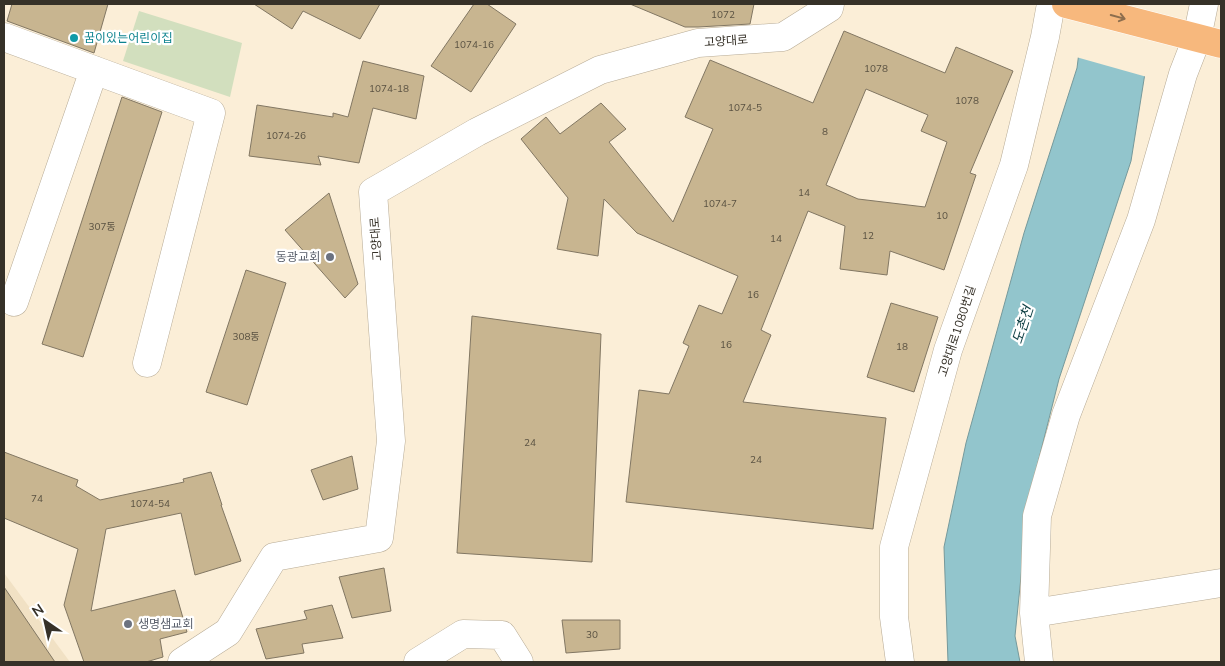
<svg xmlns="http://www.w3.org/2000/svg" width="1225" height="666" viewBox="0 0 1225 666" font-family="'Nunito Sans','Noto Sans KR',sans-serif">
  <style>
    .built { fill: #f1e1c4 }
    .green { fill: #d2dfbe }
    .water { fill: #92c5cc; stroke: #76999b }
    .pier { fill: #fbeed7 }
    .building { fill: #c8b590; stroke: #827763; fill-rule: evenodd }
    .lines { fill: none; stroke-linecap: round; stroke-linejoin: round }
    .minor-casing { stroke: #b7ab96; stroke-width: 29 }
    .major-casing { stroke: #fff; stroke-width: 29 }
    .minor { stroke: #fff; stroke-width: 28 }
    .major { stroke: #f7b87d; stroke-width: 28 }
    .oneway { stroke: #8d6e4e }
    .culture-dot { fill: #0f9aa8; stroke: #fff; stroke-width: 2 }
    .worship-dot { fill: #6b7280; stroke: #fff; stroke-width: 2 }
    .labels { text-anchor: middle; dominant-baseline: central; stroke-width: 4.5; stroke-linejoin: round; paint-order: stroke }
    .number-label { font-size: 10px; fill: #5a5242 }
    .culture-label { font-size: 12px; fill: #0d838f; stroke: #fff; text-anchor: start }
    .street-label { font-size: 12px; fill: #363128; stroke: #fff }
    .worship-label { font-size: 12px; fill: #5b616d; stroke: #fff; text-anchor: end }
    .water-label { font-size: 14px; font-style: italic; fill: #0c3d42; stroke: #fff }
  </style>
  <rect width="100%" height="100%" fill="#fbeed7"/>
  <path class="built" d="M4,573L70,662H4Z"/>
  <path class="green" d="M139,11L242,43L230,97L123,61Z"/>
  <path class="water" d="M1085,4H1156L1131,161L1059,379L1029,498L1015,636L1020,662H948L944,547L966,443L1024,233L1077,68Z"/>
  <path class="pier" d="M1083,4H1158L1147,77L1076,57Z"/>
  <path class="building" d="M12,4H108L94,53L7,21Z
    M254,4H380L360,39L303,11L292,29Z
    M474,4H487L516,24L471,92L431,66Z
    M630,4H754L750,24L698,27H685Z
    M844,31L945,73L956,47L1013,71L970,173L976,175L944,270L890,251L887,275L840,269L845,226L808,211L761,330L771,335L743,402L886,418L873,529L626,502L639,390L669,394L689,346L683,343L699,305L722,314L738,276L637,233L604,199L598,256L557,249L568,198L521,139L546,117L560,134L601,103L626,129L609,142L673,222L713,129L685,117L710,60L813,103ZM866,89L928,115L921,131L947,142L925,207L858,199L826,185Z
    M363,61L424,76L416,119L373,108L359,163L318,156L321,165L249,156L257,105L333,117V113L348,117Z
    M122,97L162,112L83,357L42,344Z
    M329,193L358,284L345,298L285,230Z
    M246,270L286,283L247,405L206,392Z
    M891,303L938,317L914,392L867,377Z
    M472,316L601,334L592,562L457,553Z
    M4,452L78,480L76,486L100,500L184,482L183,479L211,472L222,505H221L241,561L195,575L181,513L106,529L91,611L175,590L187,632L160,639L163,657L146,662H84L64,605L78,549L4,518Z
    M352,456L358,489L323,500L311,470Z
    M384,568L391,611L352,618L339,577Z
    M4,587L55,662H4Z
    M332,605L343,638L302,644L304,653L266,659L256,629L307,619L304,611Z
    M562,620H620V649L566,653Z"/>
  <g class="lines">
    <g class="minor-casing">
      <path id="minor" d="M4,37L211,113L147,363
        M14,302L94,70
        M1034,613L1221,583
        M182,662L228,632L274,557L379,538L391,441L373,192L477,132L600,70L698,43L783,37L829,8L830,4
        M418,662L463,634L502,635L519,662
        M900,662L894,617V547L948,350L1014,165L1045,37L1051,4
        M1039,662L1034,613L1037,516L1066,415L1141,220L1183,74L1197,38L1204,4"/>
    </g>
    <g class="major-casing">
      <path id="major" d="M1066,4L1221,44"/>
    </g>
    <use href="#minor" class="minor"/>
    <use href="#major" class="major"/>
  </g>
  <defs><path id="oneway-shaft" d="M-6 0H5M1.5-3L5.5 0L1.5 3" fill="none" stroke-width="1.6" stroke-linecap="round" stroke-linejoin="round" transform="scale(1.25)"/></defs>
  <use class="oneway" href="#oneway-shaft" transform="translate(1118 17) rotate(15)"/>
  <circle class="culture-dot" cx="74" cy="38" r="5"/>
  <g class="worship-dot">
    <circle cx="330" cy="257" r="5"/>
    <circle cx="128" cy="624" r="5"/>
  </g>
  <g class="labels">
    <g class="number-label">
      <text x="723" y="15">1072</text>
      <text x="474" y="45">1074-16</text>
      <text x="876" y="69">1078</text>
      <text x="389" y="89">1074-18</text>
      <text x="967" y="101">1078</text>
      <text x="745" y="108">1074-5</text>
      <text x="825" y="132">8</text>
      <text x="286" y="136">1074-26</text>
      <text x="804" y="193">14</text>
      <text x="720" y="204">1074-7</text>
      <text x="942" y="216">10</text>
      <text x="102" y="227">307동</text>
      <text x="868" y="236">12</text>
      <text x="776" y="239">14</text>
      <text x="753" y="295">16</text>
      <text x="246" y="337">308동</text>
      <text x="726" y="345">16</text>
      <text x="902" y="347">18</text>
      <text x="530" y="443">24</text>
      <text x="756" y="460">24</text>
      <text x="37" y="499">74</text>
      <text x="150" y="504">1074-54</text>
      <text x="592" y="635">30</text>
    </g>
    <g class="culture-label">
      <text x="84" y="38">꿈이있는어린이집</text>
    </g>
    <g class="street-label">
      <text transform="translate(726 41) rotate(-4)">고양대로</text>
      <text transform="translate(376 239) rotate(-94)">고양대로</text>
      <text transform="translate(957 331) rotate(-72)">고양대로1080번길</text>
    </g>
    <g class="worship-label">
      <text x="320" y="257">동광교회</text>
      <text x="138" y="624" text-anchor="start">생명샘교회</text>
    </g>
    <g class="water-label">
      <text transform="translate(1023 325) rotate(-72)">도촌천</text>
    </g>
  </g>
  <rect width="1225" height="666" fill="none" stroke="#363128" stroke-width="10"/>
  <g transform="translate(45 621) rotate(326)" stroke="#ffffff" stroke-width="4" paint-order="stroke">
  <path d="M0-4L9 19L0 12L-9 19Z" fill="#363128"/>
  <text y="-8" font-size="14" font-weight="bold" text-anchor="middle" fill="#363128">N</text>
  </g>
</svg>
